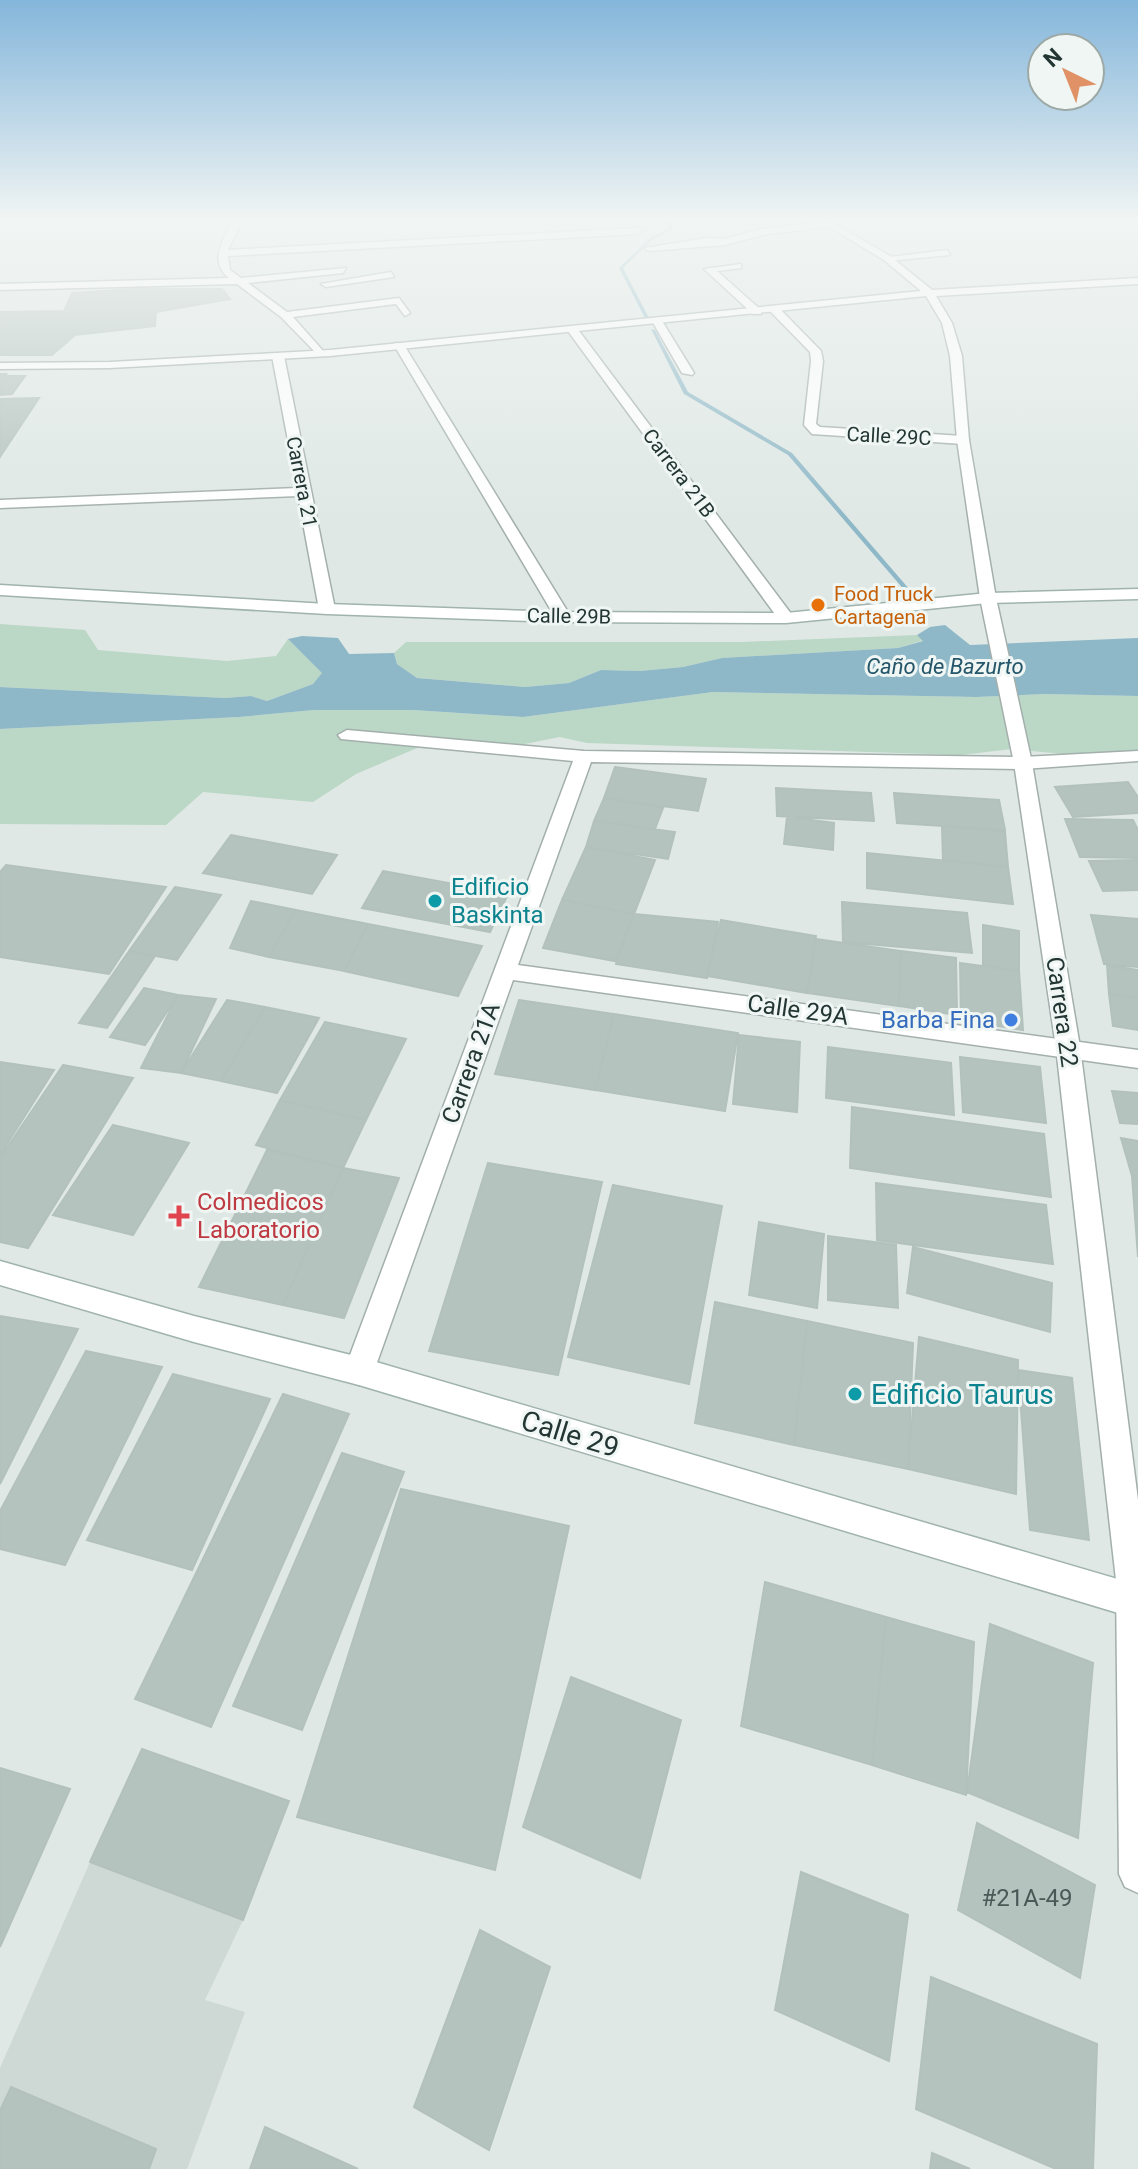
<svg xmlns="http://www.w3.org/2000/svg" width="1138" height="2169" viewBox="0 0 1138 2169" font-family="Roboto,sans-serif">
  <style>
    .built { fill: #ced8d5 }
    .green { fill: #bbd7c6 }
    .water { fill: #8eb8c7 }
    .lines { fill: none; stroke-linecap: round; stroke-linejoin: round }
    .stream { fill: #8eb8c7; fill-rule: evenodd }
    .building { fill: #b5c3bf; stroke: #b3c1bd; stroke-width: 2 }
    .minor-casing { stroke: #a3afac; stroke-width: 3 }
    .tertiary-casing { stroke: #a3afac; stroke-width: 3 }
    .secondary-casing { stroke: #a0b3ae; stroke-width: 3 }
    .minor { fill: #fff; fill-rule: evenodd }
    .tertiary { fill: #fff; fill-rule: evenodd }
    .secondary { fill: #fff; fill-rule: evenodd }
    .food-dot { fill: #e8710a; stroke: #eff6f3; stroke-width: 3 }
    .culture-dot { fill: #0f9aa8; stroke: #eff6f3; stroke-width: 3 }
    .shop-dot { fill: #3f7fe0; stroke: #eff6f3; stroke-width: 3 }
    .health-dot { fill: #e0444e; stroke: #eff6f3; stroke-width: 3 }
    .labels { text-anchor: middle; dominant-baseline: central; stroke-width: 6; stroke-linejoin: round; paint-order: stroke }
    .far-street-label { font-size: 20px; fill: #233633; stroke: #eff6f3 }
    .far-food-label { font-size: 20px; fill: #c56008; stroke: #eff6f3; text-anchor: start }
    .far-water-label { font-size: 22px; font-style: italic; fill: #25566a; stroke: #eff6f3 }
    .culture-label { font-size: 24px; fill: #0d838f; stroke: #eff6f3; text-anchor: start }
    .street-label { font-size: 24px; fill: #233633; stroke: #eff6f3 }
    .shop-label { font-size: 24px; fill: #366cbe; stroke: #eff6f3; text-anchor: end }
    .health-label { font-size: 24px; fill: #be3a42; stroke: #eff6f3; text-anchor: start }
    .near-number-label { font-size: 24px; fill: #485956 }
    .near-culture-label { font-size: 28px; fill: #0d838f; stroke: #eff6f3; text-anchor: start }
    .near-street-label { font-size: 28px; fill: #233633; stroke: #eff6f3 }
  </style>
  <rect width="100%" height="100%" fill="#dfe8e5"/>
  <path class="built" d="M90,1862L243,1920L205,2000L245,2012L187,2169H0V2068Z"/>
  <path class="green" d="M0,624L85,630L98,650L227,661L276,656L288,639L323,673L313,684L267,701L251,696L225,698L0,687Z
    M917,635L924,640L898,648L722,658L683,667L640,671L601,670L569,683L525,687L417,678L397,664L394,653L406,642H742Z
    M713,692L976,697L1045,694L1138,696V750L1063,754L1012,749L961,755L587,743L560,737L494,750L417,748L356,774L313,802L203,792L166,825L0,824V729L239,717L314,710H413L523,717Z"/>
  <path class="water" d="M945,625L970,645L1138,638V696L1045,694L976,697L713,692L523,717L413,710H314L239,717L0,729V687L225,698L251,696L267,701L313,684L322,673L288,639L302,636L338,638L349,654L394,653L397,664L417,678L525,687L569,683L601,670L640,671L683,667L722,658L898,648L923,641L917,635L930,627Z"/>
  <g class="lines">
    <path class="stream" d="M665,219H669L673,229L652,240L623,268L649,318L647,319L645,318L619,268L650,238L670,228Z
      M651,329L655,330L688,392L792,453L910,590V592H906L788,455L684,394Z"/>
  </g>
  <path class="building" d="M136,289H222L230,299L156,312L155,326L75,335L52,355H0V312L64,311L72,293Z
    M0,374H6L4,376H25L12,394L0,395Z
    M39,398L0,457V399Z
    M615,767L706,779L698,811L604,798Z
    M1128,782L1138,797V813L1073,817L1055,787Z
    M776,788L871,793L874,821L777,816Z
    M894,793L999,800L1005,830L897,823Z
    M604,798L663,808L655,829L594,821Z
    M787,817L834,823L833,850L784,844Z
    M1065,819L1133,820L1138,830V858L1080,857Z
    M594,821L675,832L668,859L586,847Z
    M942,826L1005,832L1008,867L943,860Z
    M231,835L337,855L312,894L203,873Z
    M586,847L655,860L634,914L562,900Z
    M867,853L1008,867L1013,904L867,888Z
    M1138,860V890L1103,891L1089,861Z
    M6,865L166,887L109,974L0,957V872Z
    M383,871L508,894L490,932L362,908Z
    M175,887L221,895L177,960L129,951Z
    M562,900L634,914L615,961L543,948Z
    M251,901L296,910L269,957L230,948Z
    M842,902L967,913L972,953L843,942Z
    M296,910L368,924L344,971L269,957Z
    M634,914L718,922L707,978L616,964Z
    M1091,915L1138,919V967L1104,964Z
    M721,920L816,936L807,993L707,976Z
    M368,924L482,946L458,996L344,971Z
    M983,925L1019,931V971L983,965Z
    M816,939L901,951L899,1006L807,993Z
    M129,951L155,956L107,1028L79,1023Z
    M901,951L956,958L957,1015L899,1006Z
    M960,963L1019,971L1023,1030L961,1020Z
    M1107,965L1138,970V998L1109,994Z
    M144,988L178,995L145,1045L110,1037Z
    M1109,994L1138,998V1030L1113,1026Z
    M178,995L216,999L181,1073L141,1068Z
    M227,1000L265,1007L221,1081L181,1073Z
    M519,1000L614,1014L595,1090L495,1074Z
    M265,1007L319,1018L277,1093L221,1081Z
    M614,1014L738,1033L725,1111L595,1090Z
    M325,1022L406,1039L366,1120L280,1100Z
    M739,1035L800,1042L797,1112L733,1104Z
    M828,1047L951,1063L954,1115L826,1098Z
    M960,1057L1040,1067L1046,1123L963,1112Z
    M0,1062L54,1070L0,1155Z
    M63,1065L133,1078L28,1248L0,1242V1158Z
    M1112,1091L1138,1093V1124L1120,1123Z
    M280,1100L366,1120L343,1168L256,1145Z
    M852,1107L1044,1134L1051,1197L850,1168Z
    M113,1125L189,1143L133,1235L53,1215Z
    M1121,1138L1138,1141V1176H1132Z
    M267,1150L343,1168L283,1305L199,1287Z
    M488,1163L602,1182L558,1375L429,1351Z
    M343,1168L399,1178L344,1318L283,1305Z
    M1132,1176L1138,1177V1257Z
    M876,1183L1046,1205L1053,1264L877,1240Z
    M613,1185L722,1206L689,1384L568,1357Z
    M759,1222L824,1234L817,1308L749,1295Z
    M828,1236L896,1245L898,1308L828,1300Z
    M913,1247L1052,1283L1050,1332L907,1293Z
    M715,1302L807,1321L794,1445L695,1423Z
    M0,1316L78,1329L0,1484Z
    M807,1321L913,1343L908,1469L794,1445Z
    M919,1337L1018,1360L1016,1494L908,1469Z
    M86,1351L162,1367L65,1565L0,1549V1511Z
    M1018,1370L1072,1378L1089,1540L1030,1530Z
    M173,1374L270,1399L192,1570L87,1540Z
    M283,1394L349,1414L211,1727L135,1699Z
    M342,1453L404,1472L302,1730L233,1706Z
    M401,1489L569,1526L495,1870L297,1817Z
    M765,1582L886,1617L872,1765L741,1726Z
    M886,1617L974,1642L966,1795L872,1765Z
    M990,1624L1093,1663L1078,1838L967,1792Z
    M571,1677L681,1720L640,1878L523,1827Z
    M142,1749L289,1801L243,1920L90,1862Z
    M0,1768L70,1789L0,1947Z
    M977,1823L1095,1885L1080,1978L958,1910Z
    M801,1872L908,1915L889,2061L775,2010Z
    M480,1930L550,1967L489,2150L414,2107Z
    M931,1977L1097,2044L1093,2169H1056L916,2109Z
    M11,2087L156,2149L149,2169H0V2111Z
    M265,2127L358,2169H250Z
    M932,2153L970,2169H930Z"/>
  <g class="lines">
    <g class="minor-casing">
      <path id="minor" d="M235,219H243L228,250L638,228L642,231L638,234L228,256L230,270L241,278L346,268L343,273L248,283L287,312L399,298L410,313L405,316L396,304L293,317L324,352L318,355L281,317L237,284L0,290V284L229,278C208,262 223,237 235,219Z
        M829,221L832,226L762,235L725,245L649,251L644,248L708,238L724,239L762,229Z
        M947,250L950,255L887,261L882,258Z
        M741,264V268L717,271L761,310V314H753L704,269Z
        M391,272L394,277L326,287L321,284Z
        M770,307H778L821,351L823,361L816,424L820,427L963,436L969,440L963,444L812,434L804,425L811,361L810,352L770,311Z
        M653,319L662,321L694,373L692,375L682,373L652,321Z
        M568,327H576L792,615V621H780L568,331Z
        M395,343L404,345L571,617L569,620H557L555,617L394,345Z
        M278,353L284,356L335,609L333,612H321L319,609L298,496L0,508V500L297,488L272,356Z
        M347,730L584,751L1023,757L1138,751V761L1023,769L591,762L518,965L1138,1050V1068L513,980L374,1371L369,1381L359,1385L349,1381L344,1371L573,761L341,739L338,735Z"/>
    </g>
    <g class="tertiary-casing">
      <path id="tertiary" d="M816,219H826L890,256L932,290L1138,278V284L936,296L952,323L962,356L969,440L996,598L1032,763L1080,1047L1138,1500V1893L1125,1887L1119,1874L1116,1580L1056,1047L1014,763L980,598L957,440L950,356L942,323L926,296L330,356L110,368L0,369V363L110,362L330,350L921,291L884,260Z"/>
    </g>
    <g class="secondary-casing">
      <path id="secondary" d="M0,219H28L0,224Z
        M0,585L327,604L563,612L786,613L988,593L1138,589V599L988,603L786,623L563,622L327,614L0,595Z
        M0,1261L194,1316L359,1357L1138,1585V1619L359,1385L194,1342L0,1285Z"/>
    </g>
    <use href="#minor" class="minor"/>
    <use href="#tertiary" class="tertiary"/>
    <use href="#secondary" class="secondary"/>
  </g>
  <linearGradient id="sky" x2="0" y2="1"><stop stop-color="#84b6db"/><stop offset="0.42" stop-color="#f1f5f3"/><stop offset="1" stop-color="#f1f5f3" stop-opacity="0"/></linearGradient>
  <rect width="1138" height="523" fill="url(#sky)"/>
  <circle class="food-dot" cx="818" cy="605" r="8"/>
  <g class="culture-dot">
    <circle cx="435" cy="901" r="8"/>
    <circle cx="855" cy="1394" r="8"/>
  </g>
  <circle class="shop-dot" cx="1011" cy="1020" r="8"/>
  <path class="health-dot" d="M175 1204h8v8h8v8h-8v8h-8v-8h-8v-8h8z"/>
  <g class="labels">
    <g class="far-street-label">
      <text transform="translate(889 436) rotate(3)">Calle 29C</text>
      <text transform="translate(679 473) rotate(53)">Carrera 21B</text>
      <text transform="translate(302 482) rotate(79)">Carrera 21</text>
      <text transform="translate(569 616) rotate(1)">Calle 29B</text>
    </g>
    <g class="far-food-label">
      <text x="834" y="594">Food Truck<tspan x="834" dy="23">Cartagena</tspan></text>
    </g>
    <g class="far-water-label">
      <text x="945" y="666">Caño de Bazurto</text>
    </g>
    <g class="culture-label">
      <text x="451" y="887">Edificio<tspan x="451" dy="28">Baskinta</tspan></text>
    </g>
    <g class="street-label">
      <text transform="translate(798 1010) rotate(8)">Calle 29A</text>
      <text transform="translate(1062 1012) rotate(82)">Carrera 22</text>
      <text transform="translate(471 1063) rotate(-70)">Carrera 21A</text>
    </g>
    <g class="shop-label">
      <text x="995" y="1020">Barba Fina</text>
    </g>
    <g class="health-label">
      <text x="197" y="1202">Colmedicos<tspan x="197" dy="28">Laboratorio</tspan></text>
    </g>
    <g class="near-number-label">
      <text x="1027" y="1898">#21A-49</text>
    </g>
    <g class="near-culture-label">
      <text x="871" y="1394">Edificio Taurus</text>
    </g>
    <g class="near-street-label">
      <text transform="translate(570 1434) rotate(17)">Calle 29</text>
    </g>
  </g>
  <g transform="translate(1066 72) rotate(317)"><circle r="38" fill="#eff6f3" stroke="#9da9a6" stroke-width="2"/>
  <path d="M0-6L14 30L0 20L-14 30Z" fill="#e09266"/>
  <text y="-12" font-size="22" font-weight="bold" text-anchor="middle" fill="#233633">N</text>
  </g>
</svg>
